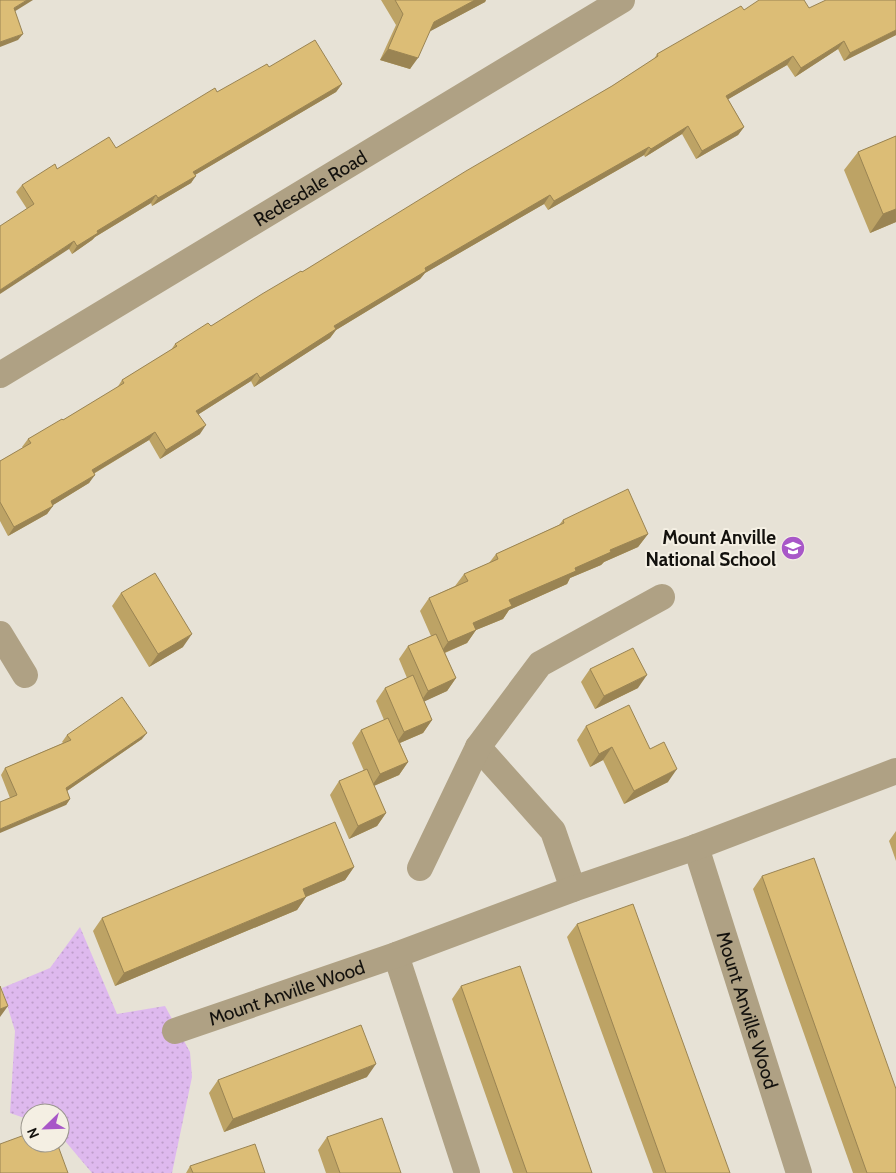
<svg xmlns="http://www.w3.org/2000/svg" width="896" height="1173" viewBox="0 0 896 1173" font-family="Cabin,sans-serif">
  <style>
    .green { fill: url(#green-dots) }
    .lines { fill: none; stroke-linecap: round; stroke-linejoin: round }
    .minor { stroke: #afa184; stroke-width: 26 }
    .wall { fill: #bda365 }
    .shaded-wall { fill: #9a8453 }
    .building { fill: #dcbd76; stroke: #9a8453 }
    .labels { text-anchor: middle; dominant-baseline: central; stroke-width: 4; stroke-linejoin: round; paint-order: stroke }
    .street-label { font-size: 19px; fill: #13110d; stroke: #f4efe3 }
    .poi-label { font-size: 19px; font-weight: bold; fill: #13110d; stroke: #f4efe3; text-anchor: end }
  </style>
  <defs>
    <pattern id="green-dots" width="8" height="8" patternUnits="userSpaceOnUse" patternTransform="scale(1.25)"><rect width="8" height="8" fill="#deb9ee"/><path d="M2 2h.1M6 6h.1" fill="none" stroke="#be9ecb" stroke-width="1.8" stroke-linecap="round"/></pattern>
  </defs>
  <rect width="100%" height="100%" fill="#e7e2d6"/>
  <path class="green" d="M80,927L117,1014L165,1006L190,1052L192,1077L172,1173H92L60,1135V1113H30V1120L10,1113L15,1031L2,988L50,968Z"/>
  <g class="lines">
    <g class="minor">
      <path id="s1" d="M0,375L622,0"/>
      <path d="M0,634L25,675"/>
      <path d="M478,747L553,831L573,889"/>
      <path id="s2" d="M696,847L799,1173"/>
      <path d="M420,868L478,747L540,664L662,597"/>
      <path d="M396,955L467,1173"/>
      <path id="s3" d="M175,1031L396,955L573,889L696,847L896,771"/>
    </g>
  </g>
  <path class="wall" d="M381,0H486L485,2L430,31L410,69L380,60L396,25Z
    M896,0V35L844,61L838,49L795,77L787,65L728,99L744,127L738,135L696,159L682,134L645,157L644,155L548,210L544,204L425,273L420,279L336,330L330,338L254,387L251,381L199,414L200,434L160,459L149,440L95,473L89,483L53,505L47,514L8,536L0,521V461L23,448L22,447L28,439L63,420L117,388L122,380L171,350L175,344L211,326L302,272L612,86L654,59L657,54L744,10L809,8Z
    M269,67L342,84L336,92L195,175L191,183L152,206L151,203L95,237L92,240L72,254L69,249L27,209L16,192L22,185L57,169L116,148L217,92Z
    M896,136V222L870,233L844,170L858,152Z
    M563,520L648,534L638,547L604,562L601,565L570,578L567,584L509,610L503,619L476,630L467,643L445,653L456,678L447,691L424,701L432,720L423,733L400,743L408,762L399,775L374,786L386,813L377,826L349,839L330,795L339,781L364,771L352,743L361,730L384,720L376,701L385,688L407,678L399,659L408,646L431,636L420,611L429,598L455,586L464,574L489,563L496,554L559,525Z
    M121,593L183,647L149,667L112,606Z
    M590,669L638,688L595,709L581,682Z
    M586,726L650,749L668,782L624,804L603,760L590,767L577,740Z
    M67,735L142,739L67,791L70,799L66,805L10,798L1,775L5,768L63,743L62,742Z
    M896,831V861L889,841Z
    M354,867L345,880L306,897L297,910L115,986L93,931L102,918Z
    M762,876L896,1173H853L753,889Z
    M577,924L730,1173H653L567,937Z
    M461,986L592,1173H513L452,999Z
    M367,1077L224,1132L209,1093L218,1080Z
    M327,1137L401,1173H326L318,1150Z
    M190,1166L265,1173H186Z"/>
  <path class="shaded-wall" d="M27,0H33L9,15L14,8Z
    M475,0H486L485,2L427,33L434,22Z
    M896,30V35L844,61L850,53Z
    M23,34L18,40L0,47V42Z
    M844,41L838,49L795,77L801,68Z
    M388,49L418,58L410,69L380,60Z
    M793,56L787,65L720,104L726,96Z
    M342,84L336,92L188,179L193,172Z
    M688,126L682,134L645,157L651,149Z
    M744,127L738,135L696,159L702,151Z
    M649,147L644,155L548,210L554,201Z
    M196,176L191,183L152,206L158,198Z
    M156,195L151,203L95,237L92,240L72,254L77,246L97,231Z
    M550,195L544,204L425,273L420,279L336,330L330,338L254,387L260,378L334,326L425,268Z
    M896,209V222L870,233L883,214Z
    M74,241L69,249L0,294V290Z
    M257,373L251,381L191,419L196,411Z
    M206,425L200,434L160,459L166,450Z
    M155,432L149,440L86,478L92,470Z
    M95,475L89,483L45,510L51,501Z
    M53,506L47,514L8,536L14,527Z
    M648,534L638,547L604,562L601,565L570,578L567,584L509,610L503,619L476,630L467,643L439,655L448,642L473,623L509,600L610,550Z
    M192,634L183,647L149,667L158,654Z
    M647,675L638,688L595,709L604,696Z
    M456,678L447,691L419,704L428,691Z
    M432,720L423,733L395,745L404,732Z
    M147,733L142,739L61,795L66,788Z
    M612,747L603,760L590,767L599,754Z
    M408,762L399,775L371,787L380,774Z
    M677,769L668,782L624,804L634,791Z
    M70,799L66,805L0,833V829Z
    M386,813L377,826L349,839L358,826Z
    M354,867L345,880L294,902L303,889Z
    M306,897L297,910L115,986L124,973Z
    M8,1006L0,1017V1009Z
    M376,1064L367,1077L224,1132L233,1119Z"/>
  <path class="building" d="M0,0H27L14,8L23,34L0,42Z
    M395,0H475L434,22L418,58L388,49L403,14Z
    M759,0H804L809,8L826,0H896V30L850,53L844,41L801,68L793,56L726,96L744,127L702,151L688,126L651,149L649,147L554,201L550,195L425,268L426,271L334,326L336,329L260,378L257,373L196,411L206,425L166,450L155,432L92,470L95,475L51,501L53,506L14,527L0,502V461L31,443L28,439L62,419L63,420L124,383L122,380L177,346L175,344L208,323L211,326L262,294L301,271L302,272L466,171L612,86L658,56L657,54L741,6L744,10Z
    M315,40L342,84L193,172L196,176L158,198L156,195L97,231L98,233L77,246L74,241L0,290V226L34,204L22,185L55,164L57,169L109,137L116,148L215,88L217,92L267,64L269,67Z
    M896,136V209L883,214L858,152Z
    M628,489L648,534L610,550L611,552L575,568L576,571L509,600L512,606L473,623L476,630L448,642L429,598L468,581L464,574L498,559L496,554L564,523L563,520Z
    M155,573L192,634L158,654L121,593Z
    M436,634L456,678L428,691L408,646Z
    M633,648L647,675L604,696L590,669Z
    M413,675L432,720L404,732L385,688Z
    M122,697L147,733L66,788L70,799L0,829V802L17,795L5,768L71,740L67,735Z
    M629,705L650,749L664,742L677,769L634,791L612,747L599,754L586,726Z
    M388,718L408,762L380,774L361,730Z
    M367,769L386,813L358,826L339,781Z
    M335,822L354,867L303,889L306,897L124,973L102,918Z
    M814,858L896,1089V1173H867L762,876Z
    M633,904L730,1173H666L577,924Z
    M520,966L592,1173H527L461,986Z
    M0,986L8,1006L0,1009Z
    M361,1025L376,1064L233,1119L218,1080Z
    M382,1118L401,1173H340L327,1137Z
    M30,1133V1143H57L68,1173H0V1144Z
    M255,1144L265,1173H193L190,1166Z"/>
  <defs>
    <g id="school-disc" transform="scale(1.25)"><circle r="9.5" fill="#a857c8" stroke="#f4efe3"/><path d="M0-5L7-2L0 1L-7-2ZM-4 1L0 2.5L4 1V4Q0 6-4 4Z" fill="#fff"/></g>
  </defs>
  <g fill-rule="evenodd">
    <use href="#school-disc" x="793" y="548"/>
  </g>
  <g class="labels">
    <g class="street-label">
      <text stroke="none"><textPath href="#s1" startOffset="362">Redesdale Road</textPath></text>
      <text stroke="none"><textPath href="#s3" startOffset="118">Mount Anville Wood</textPath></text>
      <text stroke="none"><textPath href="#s2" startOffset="171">Mount Anville Wood</textPath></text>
    </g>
    <g class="poi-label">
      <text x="776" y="537">Mount Anville<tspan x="776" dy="22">National School</tspan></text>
    </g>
  </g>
  <g transform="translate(45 1128) rotate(247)"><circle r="24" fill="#f4efe3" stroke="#9a968d"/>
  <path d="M0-4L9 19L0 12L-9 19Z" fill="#a857c8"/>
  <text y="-8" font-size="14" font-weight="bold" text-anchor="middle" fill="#13110d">N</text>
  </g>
</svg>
